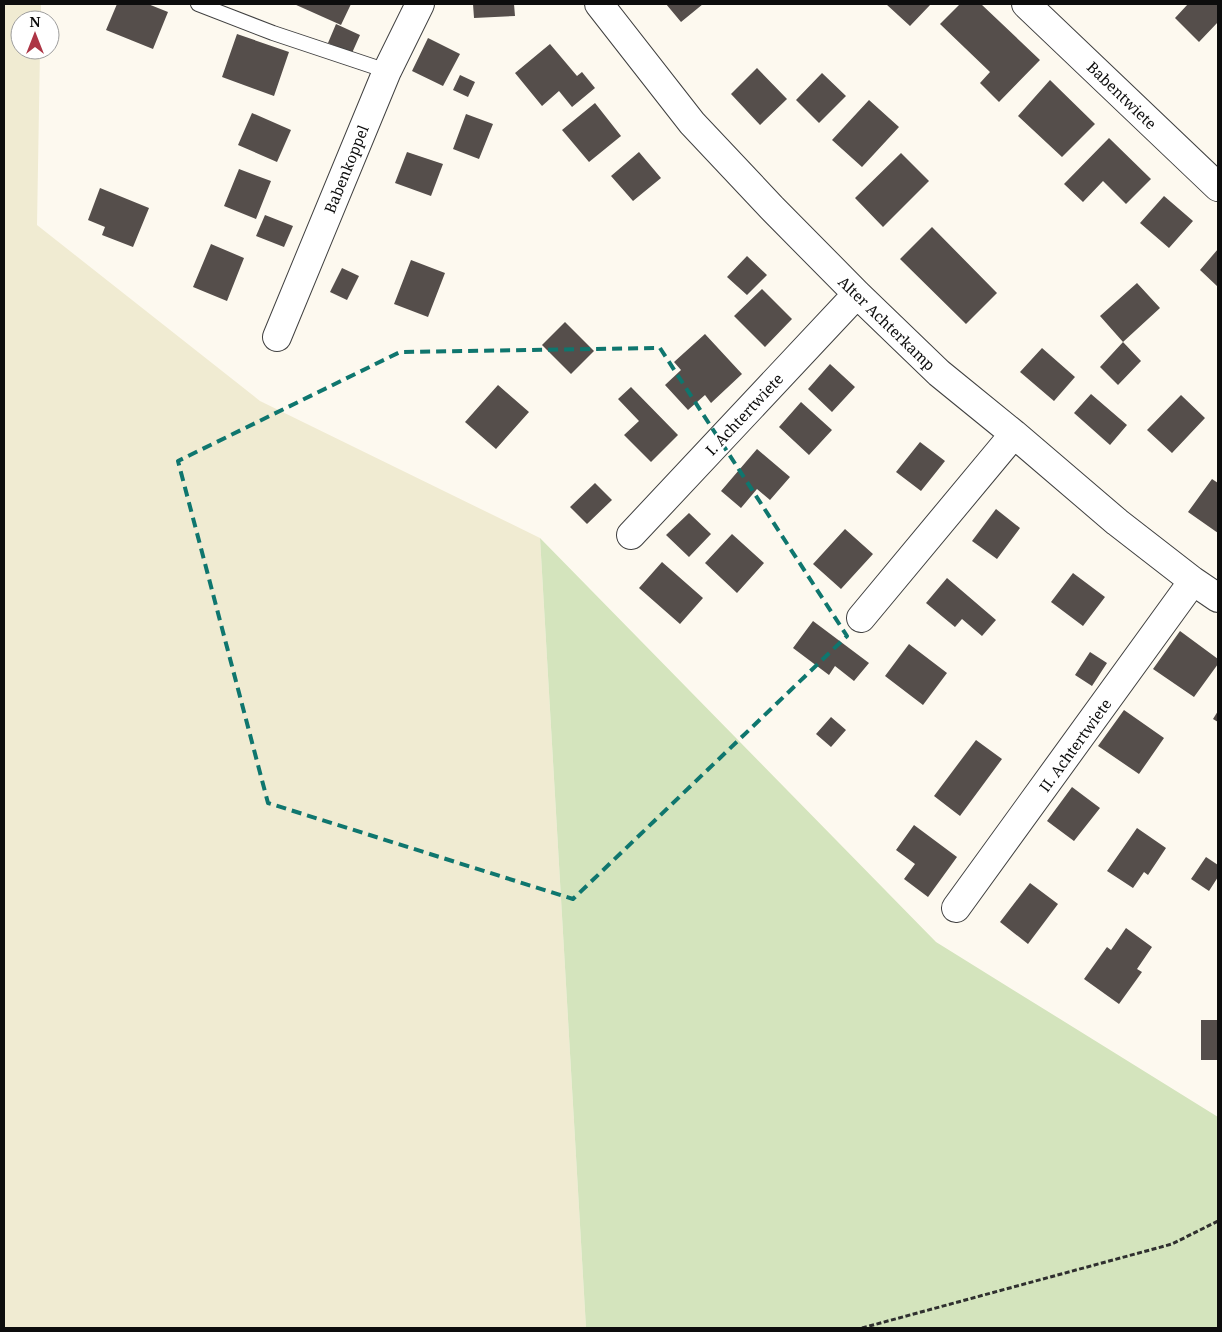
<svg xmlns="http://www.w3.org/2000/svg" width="1222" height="1332" viewBox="0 0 1222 1332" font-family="'Noto Serif',serif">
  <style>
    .farmland { fill: #f0ebd2 }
    .green { fill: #d4e4bd }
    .building { fill: #554e4b }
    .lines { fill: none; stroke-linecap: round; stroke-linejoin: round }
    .lane-casing { stroke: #404040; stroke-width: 16 }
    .street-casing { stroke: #404040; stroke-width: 30 }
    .path { stroke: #2f2f2f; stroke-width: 3; stroke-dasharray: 5 2.5; stroke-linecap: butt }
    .lane { stroke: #fff; stroke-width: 14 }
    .street { stroke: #fff; stroke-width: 28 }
    .marked { fill: none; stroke: #0f766e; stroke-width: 4; stroke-dasharray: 10 6; stroke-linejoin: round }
    .labels { text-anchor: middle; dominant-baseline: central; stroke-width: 5; stroke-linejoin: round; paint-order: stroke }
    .street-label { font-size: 15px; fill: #0d0d0d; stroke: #fff }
  </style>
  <rect width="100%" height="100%" fill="#fdf9ef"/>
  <path class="farmland" d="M4,4H41V20H20V50H40L37,225L260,401L540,538L586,1328H4Z"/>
  <path class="green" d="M540,538L936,942L1218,1117V1328H586Z"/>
  <path class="building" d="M117,4H148L168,12L153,49L106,30Z
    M294,4H351L341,25Z
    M473,4H514L515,16L474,18Z
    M666,4H703L681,22Z
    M886,4H931L910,26Z
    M960,4H981L1040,60L999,102L980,83L990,72L940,24Z
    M1188,4H1218V22L1199,42L1175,18Z
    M336,24L360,35L352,53L328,43Z
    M237,34L289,52L274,96L222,77Z
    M428,38L460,54L443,86L412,71Z
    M550,44L577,76L582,72L595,88L572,107L559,91L542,106L515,73Z
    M757,68L787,99L760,125L731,94Z
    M822,73L846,96L819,123L796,100Z
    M460,75L475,82L468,97L453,90Z
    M1050,80L1095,124L1062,157L1018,116Z
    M869,100L899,127L862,167L832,140Z
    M595,103L621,136L589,162L562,130Z
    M252,113L291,130L277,162L238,145Z
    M466,114L493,124L479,159L453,149Z
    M1109,138L1151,179L1126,204L1103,181L1083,202L1064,184Z
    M407,152L443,164L431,196L395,183Z
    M639,152L661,178L633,201L611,176Z
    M901,153L929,181L883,227L855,198Z
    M239,169L271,181L256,219L224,206Z
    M100,188L149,208L133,247L102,235L105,227L88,220Z
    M1164,196L1193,221L1169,248L1140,223Z
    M265,215L293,226L284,247L256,236Z
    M932,227L997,293L966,324L900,259Z
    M211,244L244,258L227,301L193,287Z
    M1218,249V287L1200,270Z
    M747,256L767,275L747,295L727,277Z
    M411,260L445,273L428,317L394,304Z
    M342,268L359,276L347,300L330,292Z
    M1137,283L1160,308L1123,342L1141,361L1118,385L1100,367L1123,342L1100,316Z
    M762,289L792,319L765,347L734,316Z
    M565,322L594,351L571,374L542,345Z
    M705,334L742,374L711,403L705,395L688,410L665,385L681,370L674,362Z
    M1042,348L1075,377L1054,401L1020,372Z
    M830,364L855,387L832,412L808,389Z
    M498,385L529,412L496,449L465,422Z
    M631,387L678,435L651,462L624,435L639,421L618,399Z
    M1091,394L1127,425L1110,445L1074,413Z
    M1181,395L1205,418L1172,453L1147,430Z
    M801,402L832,430L809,455L779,427Z
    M920,442L945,461L921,491L896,472Z
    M757,449L790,477L770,500L757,489L741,508L721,491Z
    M1212,479L1218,483V533L1188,512Z
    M595,483L612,500L587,524L570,507Z
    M996,509L1020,528L997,559L972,541Z
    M689,513L711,534L689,557L666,535Z
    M845,529L873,554L841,589L813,564Z
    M732,534L764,563L737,593L705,563Z
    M662,562L703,598L680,624L639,588Z
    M1073,573L1105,597L1083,626L1051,602Z
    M947,578L996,620L982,636L962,619L955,627L926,603Z
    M813,621L869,663L854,681L835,666L829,675L793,648Z
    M1180,631L1218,659V664L1194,697L1153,669Z
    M909,644L947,673L923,705L885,676Z
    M1090,652L1107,663L1092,686L1075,675Z
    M1124,710L1164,738L1139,774L1098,746Z
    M1218,711V722L1213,719Z
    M831,717L846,730L831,747L816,734Z
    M976,740L1002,759L960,816L934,796Z
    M1072,787L1100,808L1074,841L1047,821Z
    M914,825L957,857L928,897L904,879L915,864L896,850Z
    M1137,828L1166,848L1148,875L1144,872L1133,888L1107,871Z
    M1206,857L1218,865V877L1209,891L1191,879Z
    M1030,883L1058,904L1028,944L1000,922Z
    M1126,928L1152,947L1137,969L1142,972L1119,1004L1084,979L1107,947L1111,950Z
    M1201,1020H1218V1060H1201Z"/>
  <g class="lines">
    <g class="lane-casing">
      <path id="lane" d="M198,4L273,33L387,71"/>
    </g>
    <g class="street-casing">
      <path id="street" d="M599,4L692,123L772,208L857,294L939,373L1014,434L1117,522L1193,581L1218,598
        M1026,4L1218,187
        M277,337L387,71L420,4
        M631,535L857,294
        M861,618L1014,434
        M956,908L1193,581"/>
    </g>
    <path class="path" d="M862,1328L1172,1244L1218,1221"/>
    <use href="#lane" class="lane"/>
    <use href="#street" class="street"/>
  </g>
  <path class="marked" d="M660,348L847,636L573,899L268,803L178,461L400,352Z"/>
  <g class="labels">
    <g class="street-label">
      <text transform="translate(1122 95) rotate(44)">Babentwiete</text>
      <text transform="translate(346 169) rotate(-68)">Babenkoppel</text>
      <text transform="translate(887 323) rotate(44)">Alter Achterkamp</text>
      <text transform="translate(744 414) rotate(-47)">I. Achtertwiete</text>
      <text transform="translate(1075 745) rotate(-54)">II. Achtertwiete</text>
    </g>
  </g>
  <rect width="1222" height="1332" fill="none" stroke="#0d0d0d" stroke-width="10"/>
  <g transform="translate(35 35)"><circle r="24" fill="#ffffff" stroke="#9e9e9e"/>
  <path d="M0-4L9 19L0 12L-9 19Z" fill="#ad3545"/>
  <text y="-8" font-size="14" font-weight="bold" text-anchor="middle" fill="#0d0d0d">N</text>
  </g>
</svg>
